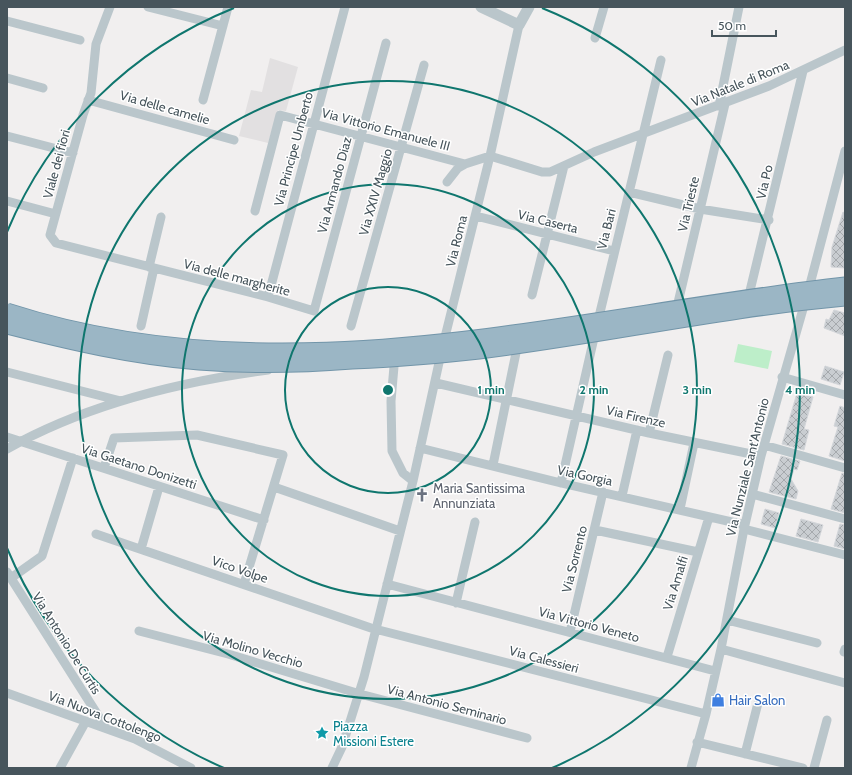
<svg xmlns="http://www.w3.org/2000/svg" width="852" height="775" viewBox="0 0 852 775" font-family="Cabin,sans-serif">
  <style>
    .education { fill: #e2e0e1 }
    .green { fill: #bdeec9 }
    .building { fill: url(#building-cross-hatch); stroke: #d3d6da }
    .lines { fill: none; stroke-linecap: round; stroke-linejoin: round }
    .minor { stroke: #bac6cb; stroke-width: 9 }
    .tertiary { stroke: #bac6cb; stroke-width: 11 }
    .trunk-bridge-casing { stroke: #7295a9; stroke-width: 17; stroke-linecap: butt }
    .trunk-bridge { stroke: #9bb6c5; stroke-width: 15 }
    .ring { fill: none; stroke: #0f766e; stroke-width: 2 }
    .labels { text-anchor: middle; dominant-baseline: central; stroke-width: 3; stroke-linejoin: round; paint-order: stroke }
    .street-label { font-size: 13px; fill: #47555c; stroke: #fff }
    .worship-label { font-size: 13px; fill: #5b616d; stroke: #fff; text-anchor: start }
    .shop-label { font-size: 13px; fill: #366cbe; stroke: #fff; text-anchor: start }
    .culture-label { font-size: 13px; fill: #0d838f; stroke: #fff; text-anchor: start }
    .centre { fill: #0f766e; stroke: #fff; stroke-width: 2 }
    .ring-label { font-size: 12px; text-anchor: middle; font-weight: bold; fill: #0f766e; stroke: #fff; stroke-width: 3; stroke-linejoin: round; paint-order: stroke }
  </style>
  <defs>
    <pattern id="building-cross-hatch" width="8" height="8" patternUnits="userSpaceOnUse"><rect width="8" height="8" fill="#c9cdd1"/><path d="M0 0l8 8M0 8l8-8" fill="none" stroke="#a5a9ad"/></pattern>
  </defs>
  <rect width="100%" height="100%" fill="#f1efef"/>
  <path class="education" d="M270,58L298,67L286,111L278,110L268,143L239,136L251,90L262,92Z"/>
  <path class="green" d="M738,344L772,351L768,369L734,362Z"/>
  <path class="building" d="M843,212L845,213V268L831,267L832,247Z
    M834,310L845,313V336L824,328L826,319L829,320Z
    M825,366L844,372L840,385L821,379Z
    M797,393L813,397L804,429L809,430L804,450L782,444Z
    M840,406L845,408V461L829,456L838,427L834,426Z
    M781,456L800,461L797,470L794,469L791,479L798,491L796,499L769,492Z
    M842,473L845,474V513L831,509Z
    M765,509L779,513L775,528L761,524Z
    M801,519L823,525L818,542L796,536Z
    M840,524L845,525V549L834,546Z"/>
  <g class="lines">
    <path class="minor" d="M110,7L96,44L91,93L83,115L50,235L56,243L268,297L314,311L386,43
      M148,7L223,26
      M7,21L80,40
      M595,38L604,7
      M7,78L43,88
      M88,100L234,140
      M203,100L228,7
      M719,106L739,7
      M7,136L73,153
      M490,156L542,172H550L594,152L769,86L845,50
      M447,182L458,168L465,164
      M629,192L700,209L769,220
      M7,201L52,213
      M255,211L280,115L465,164L490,156
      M476,216L614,251
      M149,267L161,217
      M532,295L564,166
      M268,297L345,7
      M748,299L803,71
      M676,311L725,104
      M141,326L154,268
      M351,326L424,65
      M395,355L391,401L392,451L403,473L413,481
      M7,372L121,401
      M782,377L845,395
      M436,383L649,433L761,456
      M649,433L668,355
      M7,437L264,520
      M764,445L845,468
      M420,448L561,483L745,525
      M7,449C87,404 178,382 268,370
      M493,465L518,343
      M104,468L114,438L197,435L283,455L244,584
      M561,483L596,329L661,60
      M274,487L400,531
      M752,494L845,519
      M622,496L637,430
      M680,509L694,443
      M744,529L845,555
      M595,530L698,552
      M96,534L371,628L706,714
      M141,549L159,487
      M7,572L106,728
      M11,578L42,556L73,458
      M387,584L715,671
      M456,603L475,522
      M727,620L817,643
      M139,631L228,654L360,694L527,738
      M570,632L603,492
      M721,649L845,683
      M844,652L845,649
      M667,657L709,517
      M7,693L135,739L191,768
      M697,742L803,768
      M745,754L758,703
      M60,768L86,721
      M332,768L342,747L364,677L413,481L442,349L490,156L519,25
      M691,768L706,714L721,649L744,529L761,456L809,288L845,151
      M814,768L827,720"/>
    <path class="tertiary" d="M481,7L519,25L529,7"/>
    <g class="trunk-bridge-casing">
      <path id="trunk-bridge" d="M7,311C285,401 566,316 845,285
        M7,326C70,342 134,357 199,362C250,366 301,365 352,361C394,359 437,356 479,351C601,336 722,309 845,298"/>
    </g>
    <use href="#trunk-bridge" class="trunk-bridge"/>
  </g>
  <g class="ring">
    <circle cx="388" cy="390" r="103"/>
    <circle cx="388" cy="390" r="206"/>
    <circle cx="388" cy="390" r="309"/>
    <path d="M224 768A412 412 0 0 1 7 548M7 232A412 412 0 0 1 234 8M542 8A412 412 0 0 1 552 768"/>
  </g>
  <defs>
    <g id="church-bare" transform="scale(1.08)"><path d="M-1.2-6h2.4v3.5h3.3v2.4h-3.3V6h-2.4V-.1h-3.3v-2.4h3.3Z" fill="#6b7280" stroke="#fff" stroke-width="2.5" paint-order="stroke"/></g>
    <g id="shop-bare" transform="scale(1.08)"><path d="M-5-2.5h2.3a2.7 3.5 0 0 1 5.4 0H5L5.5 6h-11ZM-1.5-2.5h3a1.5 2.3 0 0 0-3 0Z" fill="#3f7fe0" stroke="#fff" stroke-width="2.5" paint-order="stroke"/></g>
    <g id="sight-bare" transform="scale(1.08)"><path d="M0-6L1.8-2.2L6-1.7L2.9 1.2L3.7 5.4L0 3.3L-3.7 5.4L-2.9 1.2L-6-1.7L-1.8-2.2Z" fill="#0f9aa8" stroke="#fff" stroke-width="2.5" paint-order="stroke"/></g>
  </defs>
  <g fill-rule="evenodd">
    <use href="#church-bare" x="422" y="495"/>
    <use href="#shop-bare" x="718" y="700"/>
    <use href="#sight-bare" x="322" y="733"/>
  </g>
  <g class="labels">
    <g class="street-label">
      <text transform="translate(740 83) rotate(-22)">Via Natale di Roma</text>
      <text transform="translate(165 107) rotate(16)">Via delle camelie</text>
      <text transform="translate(386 129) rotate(15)">Via Vittorio Emanuele III</text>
      <text transform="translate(293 149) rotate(-75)">Via Principe Umberto</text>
      <text transform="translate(56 164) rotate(-75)">Viale dei fiori</text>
      <text transform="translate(764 182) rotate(-77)">Via Po</text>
      <text transform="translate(334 185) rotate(-75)">Via Armando Diaz</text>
      <text transform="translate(375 192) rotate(-74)">Via XXIV Maggio</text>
      <text transform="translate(688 204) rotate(-77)">Via Trieste</text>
      <text transform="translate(548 221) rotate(14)">Via Caserta</text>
      <text transform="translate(606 229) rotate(-76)">Via Bari</text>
      <text transform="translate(456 241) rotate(-76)">Via Roma</text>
      <text transform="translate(237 277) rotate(15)">Via delle margherite</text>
      <text transform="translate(636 416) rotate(13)">Via Firenze</text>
      <text transform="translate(139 466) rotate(18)">Via Gaetano Donizetti</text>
      <text transform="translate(747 467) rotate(-76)">Via Nunziale Sant'Antonio</text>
      <text transform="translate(585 475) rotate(12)">Via Gorgia</text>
      <text transform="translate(574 559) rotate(-76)">Via Sorrento</text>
      <text transform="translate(240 569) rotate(19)">Vico Volpe</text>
      <text transform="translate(675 583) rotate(-73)">Via Amalfi</text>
      <text transform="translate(589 624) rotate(15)">Via Vittorio Veneto</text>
      <text transform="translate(67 643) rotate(58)">Via Antonio De Curtis</text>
      <text transform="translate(253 649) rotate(16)">Via Molino Vecchio</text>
      <text transform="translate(544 659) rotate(15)">Via Calessieri</text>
      <text transform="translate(447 704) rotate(15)">Via Antonio Seminario</text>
      <text transform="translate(105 716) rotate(21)">Via Nuova Cottolengo</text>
    </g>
    <g class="worship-label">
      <text x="433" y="488">Maria Santissima<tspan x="433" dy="15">Annunziata</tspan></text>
    </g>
    <g class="shop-label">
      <text x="729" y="700">Hair Salon</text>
    </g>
    <g class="culture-label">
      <text x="333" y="726">Piazza<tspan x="333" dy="15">Missioni Estere</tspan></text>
    </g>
  </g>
  <circle cx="388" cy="390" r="6" class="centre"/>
  <g class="ring-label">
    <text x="491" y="394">1 min</text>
    <text x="594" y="394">2 min</text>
    <text x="697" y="394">3 min</text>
    <text x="800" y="394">4 min</text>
  </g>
  <rect width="852" height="775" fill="none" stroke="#47555c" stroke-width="16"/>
  <path d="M712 30v6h64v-6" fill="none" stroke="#47555c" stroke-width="2"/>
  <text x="718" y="30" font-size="12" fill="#47555c" stroke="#ffffff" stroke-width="3" paint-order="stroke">50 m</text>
</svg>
